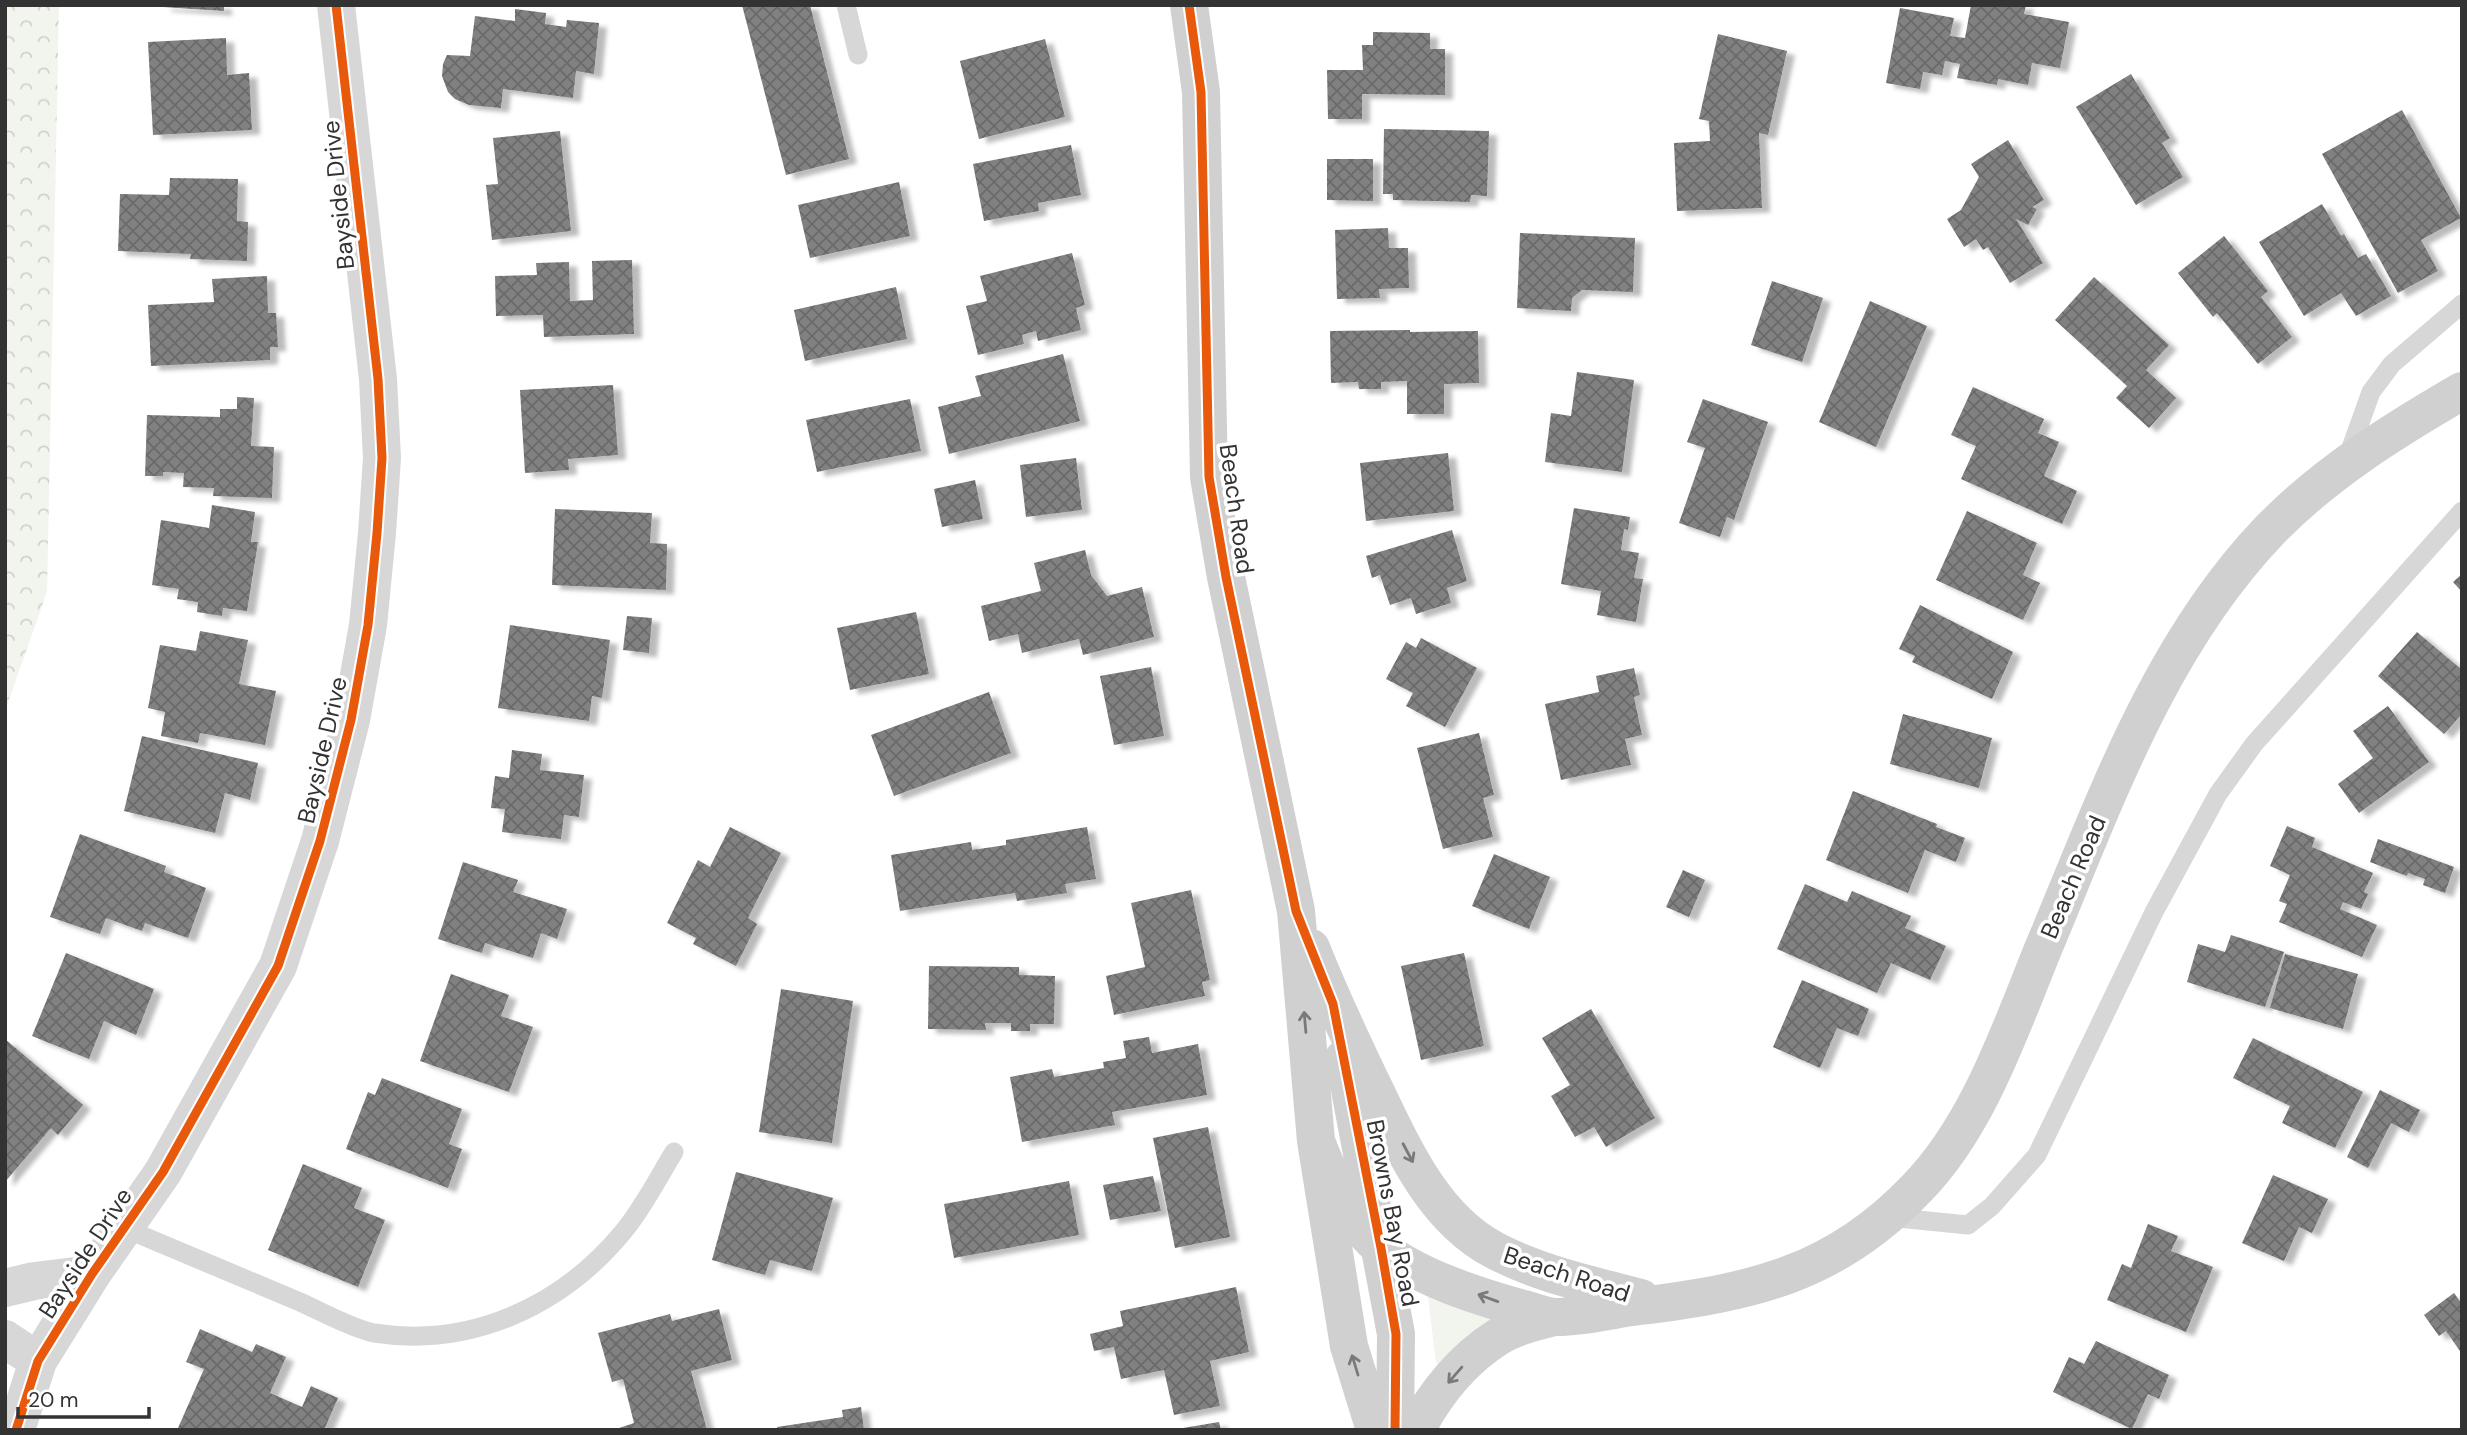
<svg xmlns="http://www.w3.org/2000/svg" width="2467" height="1435" viewBox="0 0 2467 1435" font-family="'DM Sans',sans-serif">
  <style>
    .green { fill: #f1f5ed }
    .park { fill: url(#park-crowns) }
    .building { fill: url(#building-cross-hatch); filter: url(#shadow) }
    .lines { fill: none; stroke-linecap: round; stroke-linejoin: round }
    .lane { stroke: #d7d7d7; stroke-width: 19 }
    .street { stroke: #d7d7d7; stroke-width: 38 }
    .secondary { stroke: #d0d0d0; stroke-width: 38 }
    .cycleway-casing { stroke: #fff; stroke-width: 13 }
    .cycleway { stroke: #e8590c; stroke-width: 9 }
    .oneway { stroke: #7a7a7a }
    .labels { text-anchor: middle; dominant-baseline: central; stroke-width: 7; stroke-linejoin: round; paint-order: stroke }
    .street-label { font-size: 24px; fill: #333; stroke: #fff }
  </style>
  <defs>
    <pattern id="park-crowns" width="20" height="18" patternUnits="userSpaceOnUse" patternTransform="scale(1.75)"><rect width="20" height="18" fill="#f1f5ed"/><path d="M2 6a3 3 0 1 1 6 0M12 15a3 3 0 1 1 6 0" fill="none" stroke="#cfd2cc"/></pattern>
    <pattern id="building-cross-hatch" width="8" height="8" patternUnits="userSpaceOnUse" patternTransform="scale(1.75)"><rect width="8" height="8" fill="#818181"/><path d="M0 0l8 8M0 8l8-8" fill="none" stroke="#6a6a6a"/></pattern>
    <filter id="shadow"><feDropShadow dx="8" dy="4.5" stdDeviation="2" flood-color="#0004"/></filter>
  </defs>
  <rect width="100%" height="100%" fill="#fff"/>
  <path class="green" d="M1430,1292L1496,1319L1443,1367L1436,1363L1428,1297Z"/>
  <path class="park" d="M5,5H59L47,592L5,711Z"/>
  <path class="building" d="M163,5H224V11L163,7Z
    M742,5H810L849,159L786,175Z
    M1971,5H2026L2024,14L2069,22L2060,68L2032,63L2028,85L1998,79L1997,85L1957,78L1960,64L1945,61L1942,75L1923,72L1920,89L1886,83L1900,8L1954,18L1950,36L1965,38Z
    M515,9L546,13L545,24L566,27L567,20L599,23L594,74L576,71L573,98L503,89L501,108L469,105L455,99L448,92L442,76L443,64L447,55L470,56L475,16L515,21Z
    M1373,32L1430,33V49H1445V95L1362,94V119H1328L1327,70H1363L1362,45H1373Z
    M1718,34L1787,51L1768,135L1759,133L1762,208L1677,211L1674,143L1710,141L1709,121L1699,119Z
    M226,38L227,75L249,73L252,130L153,135L148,42Z
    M1045,39L1065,117L979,139L960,61Z
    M2131,74L2170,138L2162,143L2183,177L2136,205L2076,107Z
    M2402,110L2461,218L2421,240L2438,271L2398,293L2322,154Z
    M1384,129L1489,131L1487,196L1471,195L1470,202L1393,200V194H1383Z
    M560,131L571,231L492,240L486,185L498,184L493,138Z
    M2008,140L2044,200L2032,207L2037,209L2028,225L2016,219L2043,263L2010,283L1988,247L1983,250L1976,239L1964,247L1947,219L1961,210L1979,177L1971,164Z
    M1071,145L1081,195L1038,203L1039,211L984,221L973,164Z
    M1327,159H1373V201L1327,200Z
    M170,178L238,179L237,221L248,222L247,261L190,259L191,254L118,251L120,194L169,195Z
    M899,182L910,236L810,258L798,205Z
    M2322,204L2341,236L2344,234L2358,258L2366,254L2391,296L2356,316L2341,293L2304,316L2259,242Z
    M1388,228L1389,248H1408L1409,288L1379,289L1380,298L1337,299L1335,230Z
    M1520,233L1635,238L1633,292L1582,290L1572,298L1571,311L1517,308Z
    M2224,236L2268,291L2261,297L2292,337L2258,364L2217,313L2213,317L2178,273Z
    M1072,253L1085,305L1076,308L1081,330L1038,341L1036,331L1022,335L1024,344L978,355L966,306L987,301L980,276Z
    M632,260L634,334L544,337L543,315L496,316L495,276L537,275L536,263L569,262L570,301L593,300L592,261Z
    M267,276L268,313H276L278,347H270V360L151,366L148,305L214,302L212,279Z
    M2094,277L2169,345L2146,370L2176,398L2149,428L2116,398L2127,386L2055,320Z
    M1772,281L1823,298L1802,362L1751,345Z
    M896,287L907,339L805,361L794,310Z
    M1870,301L1927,326L1876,447L1819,422Z
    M1410,330V332L1478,331L1479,383L1444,384V414H1407V381L1381,382V389H1359L1358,382L1331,383L1330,331Z
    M1063,354L1080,421L949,454L938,407L981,396L975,376Z
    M1577,372L1634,380L1622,472L1545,462L1551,413L1571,416Z
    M613,385L618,455L568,459L569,470L525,473L520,390Z
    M1973,387L2044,419L2038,433L2059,442L2044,476L2077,491L2062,524L1961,479L1976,446L1951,435Z
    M237,397L254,398L251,446L274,447L272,498L213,496L214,488L183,487L184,473L163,472V476H145L147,415L220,417V409H237Z
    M910,399L921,451L817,472L806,420Z
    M1703,399L1768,422L1734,520L1727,517L1720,537L1679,523L1705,448L1687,442Z
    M1448,453L1454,511L1366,521L1360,463Z
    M1076,458L1082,510L1026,517L1020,465Z
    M975,480L983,519L942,527L934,489Z
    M212,505L255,512L251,542H258L247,611L223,608L222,616L197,612L198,602L177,599L179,589L152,585L161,520L209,528Z
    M1574,508L1630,517L1628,530L1624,529L1621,550L1639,553L1634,578L1643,579L1636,622L1597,615L1601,591L1561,584Z
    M555,509L652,513L650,543L667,544L666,590L552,585Z
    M1967,511L2037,543L2023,575L2040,583L2023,620L1936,580Z
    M1452,530L1467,581L1447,588L1451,603L1416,614L1411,598L1390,605L1380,575L1372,578L1366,556Z
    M1085,550L1091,575L1107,596L1142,587L1154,637L1083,655L1079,639L1022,653L1018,634L989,641L981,606L1041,591L1034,563Z
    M2462,574V592L2453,582Z
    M1920,605L2013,652L1992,699L1912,662L1915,656L1899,649Z
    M916,612L929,674L850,690L837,628Z
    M627,616L652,618L649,653L623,650Z
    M510,625L610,640L602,698L592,696L589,721L498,708Z
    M200,631L248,640L239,684L276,691L265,745L200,733L198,743L161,736L165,712L148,708L160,645L196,651Z
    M2417,632L2462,670V714L2444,734L2378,676Z
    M1421,638L1477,668L1445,727L1406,706L1413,693L1386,679L1406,642L1416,648Z
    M1151,667L1164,736L1114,745L1100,676Z
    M1634,668L1640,695L1634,697L1642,735L1625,739L1631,765L1561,780L1545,704L1599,692L1596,676Z
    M989,692L1011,753L894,796L871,735Z
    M2388,706L2429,762L2359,813L2338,784L2373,758L2353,731Z
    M1903,714L1992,738L1979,788L1890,764Z
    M1479,733L1494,795L1483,798L1493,837L1443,849L1417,748Z
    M142,736L258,763L250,800L225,793L215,833L124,811Z
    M512,750L542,754L540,770L584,775L579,817L564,815L561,839L502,832L505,809L491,808L495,776L509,778Z
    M1853,791L1937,824L1936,827L1965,838L1956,862L1925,850L1908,893L1826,860Z
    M2287,826L2315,838L2312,847L2373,873L2364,892L2368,894L2361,909L2343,902L2340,909L2377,925L2362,957L2279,922L2287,904L2279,901L2290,875L2270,866Z
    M730,827L781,853L748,918L757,924L736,966L693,944L696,938L667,923L698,860L710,867Z
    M1087,827L1096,879L1065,884L1067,893L1017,901L1015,893L900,911L891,855L971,842L972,850L1006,845V840Z
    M80,834L166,866L164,872L206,888L188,938L145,923L142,931L106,918L100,934L50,917Z
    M2378,839L2454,867L2445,893L2423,885L2425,879L2408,873L2407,876L2370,862Z
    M1494,854L1550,877L1529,929L1472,906Z
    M463,862L518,880L513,892L567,909L557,939L541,933L533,958L485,943L482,953L438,939Z
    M1683,870L1705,880L1689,917L1666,907Z
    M1805,884L1847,902L1852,891L1911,916L1905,928L1946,946L1930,980L1891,963L1877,993L1777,949Z
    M1191,890L1210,980L1202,982L1205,996L1114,1015L1106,976L1145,967L1131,903Z
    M2231,935L2284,952L2265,1007L2187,982L2198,944L2225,952Z
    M66,953L154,989L136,1035L104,1021L89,1059L32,1036Z
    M1464,953L1484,1046L1421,1060L1401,966Z
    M2285,954L2358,974L2343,1029L2270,1008Z
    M929,966L1019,967V975L1055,976L1054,1024H1030V1031H1011V1023H985L986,1030L928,1029Z
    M451,974L509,995L501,1016L533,1027L509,1092L420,1061Z
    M1802,980L1869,1009L1858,1036L1837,1028L1820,1068L1773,1047Z
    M781,989L853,1001L832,1143L759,1132Z
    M1591,1009L1655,1118L1606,1147L1594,1127L1575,1137L1551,1096L1570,1085L1542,1038Z
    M1149,1037L1152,1053L1198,1044L1207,1095L1112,1112L1115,1125L1022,1142L1010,1077L1052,1069L1054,1077L1104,1068L1103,1062L1126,1058L1123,1041Z
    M2253,1038L2363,1092L2335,1148L2282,1123L2290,1106L2233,1078Z
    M5,1039L83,1105L58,1135L51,1128L5,1182Z
    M382,1078L462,1109L449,1144L462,1149L448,1188L346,1149L368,1092L375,1095Z
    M2380,1090L2420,1110L2409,1132L2391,1123L2368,1168L2347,1157Z
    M1208,1127L1230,1237L1175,1248L1153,1138Z
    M303,1164L362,1188L354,1208L385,1220L358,1287L268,1250Z
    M736,1172L833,1198L812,1271L770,1260L765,1275L712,1260Z
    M2273,1175L2328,1199L2312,1233L2299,1227L2284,1261L2242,1243Z
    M1153,1176L1161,1211L1110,1220L1103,1185Z
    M1069,1181L1079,1235L954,1258L944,1204Z
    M2148,1224L2178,1236L2171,1251L2213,1267L2186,1332L2107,1300L2122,1264L2131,1268Z
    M1236,1287L1249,1352L1210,1361L1220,1406L1174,1415L1164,1370L1121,1379L1114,1347L1094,1351L1090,1334L1123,1326L1120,1311Z
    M2454,1293L2462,1304V1354L2446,1331L2439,1336L2424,1315Z
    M719,1309L732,1360L691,1371L707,1430H613L634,1423L623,1379L612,1382L598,1333L670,1314L672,1321Z
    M200,1329L252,1352L256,1344L286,1357L270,1393L302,1407L311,1386L338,1398L324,1430L178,1428L204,1369L186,1362Z
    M2096,1341L2169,1375L2159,1399L2148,1394L2132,1429L2053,1392L2069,1357L2084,1364Z
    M861,1407L864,1430H777V1427L843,1417L842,1410Z
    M1219,1422L1221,1430H1183V1428Z"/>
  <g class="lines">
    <path class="lane" d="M846,5L858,55
      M2347,459L2371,392L2392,364L2462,304
      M1888,1217L1968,1225L1992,1206L2037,1155L2154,912L2218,794L2254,744L2462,511
      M124,1228C183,1253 241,1277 300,1302C320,1311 353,1329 374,1333C470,1348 561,1307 623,1232C643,1208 658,1178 674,1152"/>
    <path class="street" d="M5,1288L34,1281L92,1274
      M5,1339L38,1361
      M16,1430L38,1361L92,1274L163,1172L278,966L320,841L351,720L368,625L377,533L382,458L378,379L336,5"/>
    <path class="secondary" d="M1189,5L1201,92L1209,477L1226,577L1296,911L1316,1141L1349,1346L1375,1430
      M1311,948C1329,993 1349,1036 1370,1080C1400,1141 1430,1216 1494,1250C1539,1274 1592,1285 1641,1298
      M1344,1058L1396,1334L1395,1430
      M1316,1141C1331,1180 1349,1222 1382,1249C1420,1278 1477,1296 1523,1309C1533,1311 1545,1317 1556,1317C1580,1318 1615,1309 1640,1306C1753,1292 1835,1274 1916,1189C1978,1126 2010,1030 2043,949C2104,804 2158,647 2269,531C2324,474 2393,431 2462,391
      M1416,1430C1435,1394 1463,1359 1498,1337C1514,1327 1535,1322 1554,1317"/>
    <g class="cycleway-casing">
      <path id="cycleway" d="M1189,5L1201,92L1209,477L1226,577L1296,911L1333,1004L1381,1248L1396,1334L1395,1430
        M16,1430L38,1361L92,1274L163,1172L278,966L320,841L351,720L368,625L377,533L382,458L378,379L336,5"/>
    </g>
    <use href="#cycleway" class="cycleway"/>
  </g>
  <defs><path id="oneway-shaft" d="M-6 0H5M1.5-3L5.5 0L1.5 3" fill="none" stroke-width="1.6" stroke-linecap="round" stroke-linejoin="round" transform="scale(1.75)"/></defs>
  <g class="oneway">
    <use href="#oneway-shaft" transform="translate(1305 1022) rotate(-95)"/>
    <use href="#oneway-shaft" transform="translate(1408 1153) rotate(62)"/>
    <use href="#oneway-shaft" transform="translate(1488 1298) rotate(-160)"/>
    <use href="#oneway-shaft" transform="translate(1355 1365) rotate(-107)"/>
    <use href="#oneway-shaft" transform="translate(1455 1375) rotate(131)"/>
  </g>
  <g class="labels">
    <g class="street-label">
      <text transform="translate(338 195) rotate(-96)">Bayside Drive</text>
      <text transform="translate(1237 509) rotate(82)">Beach Road</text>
      <text transform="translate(322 750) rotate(-77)">Bayside Drive</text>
      <text transform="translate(2073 877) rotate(-67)">Beach Road</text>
      <text transform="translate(1393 1213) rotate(79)">Browns Bay Road</text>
      <text transform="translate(85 1253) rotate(-57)">Bayside Drive</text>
      <text transform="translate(1567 1274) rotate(18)">Beach Road</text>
    </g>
  </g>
  <rect width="2467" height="1435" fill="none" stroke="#333333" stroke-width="14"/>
  <path d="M18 1407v10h131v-10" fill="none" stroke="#333333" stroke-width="3.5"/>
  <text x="28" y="1407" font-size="21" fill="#333333" stroke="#ffffff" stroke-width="5" paint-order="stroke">20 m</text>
</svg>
